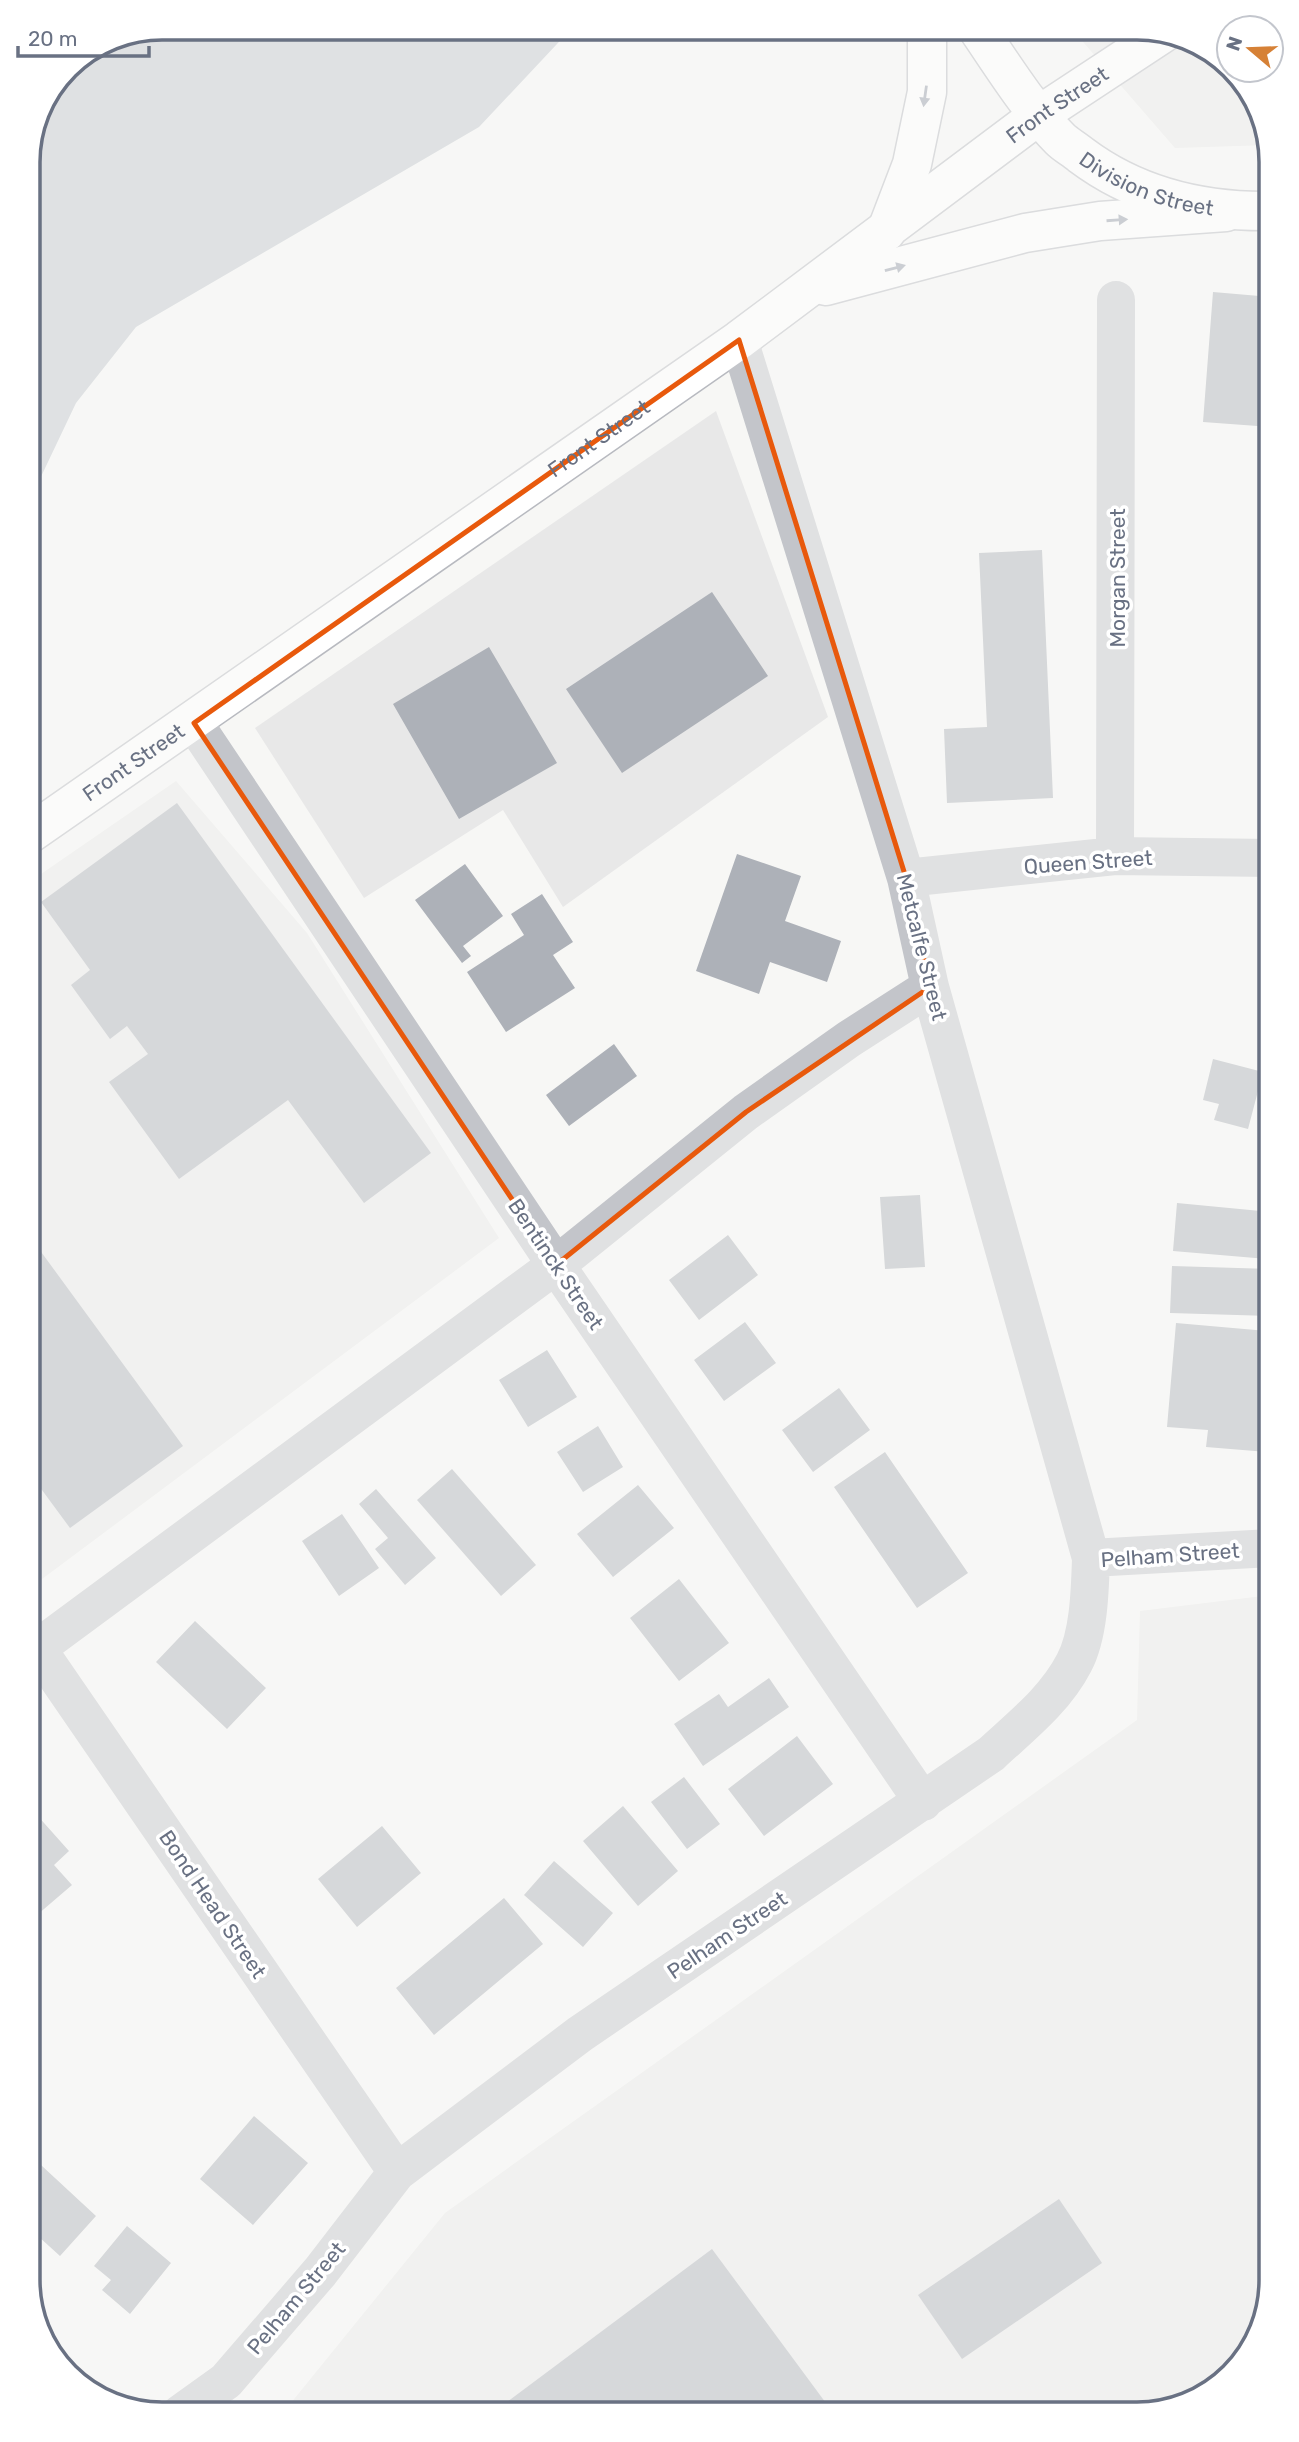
<svg xmlns="http://www.w3.org/2000/svg" width="1299" height="2442" viewBox="0 0 1299 2442" font-family="Rubik,sans-serif">
  <style>
    .built { fill: #e8e8e8 }
    .water { fill: #c0c6cd }
    .building { fill: #adb1b8 }
    .lines { fill: none; stroke-linecap: round; stroke-linejoin: round }
    .secondary-casing { stroke: #b8bac0; stroke-width: 41 }
    .street { stroke: #c3c5ca; stroke-width: 38 }
    .secondary { stroke: #fff; stroke-width: 38 }
    .oneway { fill: #969ca8 }
    .marked { fill: none; stroke: #e8590c; stroke-width: 5; stroke-linejoin: round }
    .labels { text-anchor: middle; dominant-baseline: central; stroke-width: 7; stroke-linejoin: round; paint-order: stroke }
    .street-label { font-size: 21px; fill: #697183; stroke: #fff }
    .rim { fill: none; stroke: #697183; stroke-width: 3.5 }
  </style>
  <rect width="100%" height="100%" fill="#f7f7f5"/>
  <path class="built" d="M1071,28H1146L1212,51L1261,110L1268,145L1175,148Z
    M716,411L828,717L563,907L503,810L364,898L255,728Z
    M176,781L307,933L499,1238L38,1582L28,1568V883Z
    M1271,1595V2280L1248,2355L1189,2404L1137,2414H282L445,2213L1137,1720L1140,1611Z"/>
  <path class="water" d="M162,28H572L479,127L136,327L76,403L28,504V154L68,67L111,38Z"/>
  <path class="building" d="M1213,292L1271,297V427L1203,422Z
    M1042,550L1053,798L947,803L944,729L987,727L979,553Z
    M712,592L768,676L622,773L566,689Z
    M489,647L557,763L459,819L393,704Z
    M177,803L431,1153L364,1203L288,1100L179,1179L109,1082L148,1054L127,1026L110,1039L71,985L90,970L41,902Z
    M737,854L801,876L785,921L841,941L827,982L770,962L759,994L696,971Z
    M465,864L503,916L463,946L471,956L462,963L415,900Z
    M542,894L573,942L553,955L575,988L506,1032L467,972L524,935L511,914Z
    M614,1044L637,1076L569,1126L546,1095Z
    M1213,1059L1263,1072L1248,1129L1214,1120L1219,1104L1203,1100Z
    M920,1195L925,1267L885,1269L880,1197Z
    M1177,1203L1271,1212L1267,1259L1173,1251Z
    M28,1234L183,1446L70,1528L28,1471Z
    M728,1235L758,1275L699,1320L669,1280Z
    M1172,1266L1271,1269L1270,1316L1170,1313Z
    M745,1322L776,1363L724,1401L694,1360Z
    M1176,1323L1267,1331L1263,1376L1271,1377L1267,1452L1206,1447L1208,1430L1167,1427Z
    M547,1350L577,1397L528,1427L499,1380Z
    M839,1388L870,1430L813,1472L782,1430Z
    M598,1426L623,1467L583,1492L557,1452Z
    M885,1452L968,1573L917,1608L834,1487Z
    M452,1469L536,1565L501,1596L417,1500Z
    M638,1485L674,1528L613,1577L577,1534Z
    M376,1489L436,1558L405,1585L375,1549L388,1538L359,1504Z
    M342,1514L379,1568L339,1596L302,1541Z
    M679,1579L729,1643L679,1681L630,1618Z
    M195,1621L266,1688L227,1729L156,1662Z
    M769,1678L789,1707L703,1766L674,1724L719,1694L728,1707Z
    M797,1736L833,1784L764,1836L728,1789Z
    M684,1777L720,1824L687,1849L651,1802Z
    M28,1805L69,1851L54,1865L72,1885L37,1915L28,1905Z
    M623,1806L678,1871L638,1906L583,1841Z
    M382,1826L421,1873L357,1927L318,1879Z
    M554,1861L613,1913L583,1947L524,1895Z
    M504,1898L543,1944L434,2035L396,1988Z
    M254,2116L308,2163L253,2225L200,2179Z
    M28,2153L96,2216L60,2256L28,2227Z
    M1059,2199L1102,2263L962,2359L918,2295Z
    M127,2226L171,2263L130,2314L102,2290L111,2280L94,2266Z
    M712,2249L834,2414H491Z"/>
  <g class="lines">
    <g class="secondary-casing">
      <g id="secondary">
        <path id="s1" d="M977,28C1003,66 1028,107 1060,139C1066,145 1074,149 1081,155C1137,197 1202,212 1271,211"/>
        <path d="M886,232L912,164L927,92V28"/>
        <path d="M826,286L1025,233L1100,221L1226,212"/>
        <path id="s2" d="M28,835L739,340L1039,115L1162,34"/>
      </g>
    </g>
    <path class="street" d="M194,723L556,1265L923,1802
      M1115,856L1116,300
      M906,878L1115,856L1271,858
      M1091,1558L1271,1548
      M28,1635L397,2172
      M28,1655L556,1265L746,1112L849,1039L930,987
      M180,2414L226,2381L320,2272L397,2172L580,2034L991,1754C1020,1727 1055,1700 1074,1663C1089,1635 1090,1590 1091,1558L930,987L906,878L739,340"/>
    <use href="#secondary" class="secondary"/>
  </g>
  <defs><path id="oneway-solid" d="M-6-.8H1V-3.2L6.5 0L1 3.2V.8H-6Z" transform="scale(1.75)"/></defs>
  <g class="oneway">
    <use href="#oneway-solid" transform="translate(925 96) rotate(98)"/>
    <use href="#oneway-solid" transform="translate(1117 220) rotate(-4)"/>
    <use href="#oneway-solid" transform="translate(895 268) rotate(-15)"/>
  </g>
  <path d="M0 0H1299V2442H0ZM739,340L906,878L930,987L746,1112L556,1265L194,723Z" fill="#f7f7f5" fill-opacity=".55" fill-rule="evenodd"/>
  <path class="marked" d="M739,340L906,878L930,987L746,1112L556,1265L194,723Z"/>
  <g class="labels">
    <g class="street-label">
      <text stroke="none"><textPath href="#s2" startOffset="1262">Front Street</textPath></text>
      <text stroke="none"><textPath href="#s1" startOffset="238">Division Street</textPath></text>
      <text stroke="none"><textPath href="#s2" startOffset="695">Front Street</textPath></text>
      <text transform="translate(1117 578) rotate(-90)">Morgan Street</text>
      <text stroke="none"><textPath href="#s2" startOffset="128">Front Street</textPath></text>
      <text transform="translate(1088 862) rotate(-4)">Queen Street</text>
      <text transform="translate(922 947) rotate(76)">Metcalfe Street</text>
      <text transform="translate(556 1264) rotate(56)">Bentinck Street</text>
      <text transform="translate(1170 1555) rotate(-4)">Pelham Street</text>
      <text transform="translate(213 1904) rotate(56)">Bond Head Street</text>
      <text transform="translate(727 1935) rotate(-34)">Pelham Street</text>
      <text transform="translate(296 2298) rotate(-50)">Pelham Street</text>
    </g>
  </g>
  <path d="M0 0H1299V2442H0ZM162 40H1137A122 122 0 0 1 1259 162V2280A122 122 0 0 1 1137 2402H162A122 122 0 0 1 40 2280V162A122 122 0 0 1 162 40Z" fill="#fff" fill-rule="evenodd"/>
  <path class="rim" d="M162 40H1137A122 122 0 0 1 1259 162V2280A122 122 0 0 1 1137 2402H162A122 122 0 0 1 40 2280V162A122 122 0 0 1 162 40Z"/>
  <g transform="translate(1250 49) rotate(289)"><circle r="33" fill="#ffffff" stroke="#c3c6cd" stroke-width="2"/>
  <path d="M0-5L12 26L0 18L-12 26Z" fill="#d68136"/>
  <text y="-10" font-size="19" font-weight="bold" text-anchor="middle" fill="#697183">N</text>
  </g>
  <path d="M18 46v10h131v-10" fill="none" stroke="#697183" stroke-width="3.5"/>
  <text x="28" y="46" font-size="21" fill="#697183" stroke="#ffffff" stroke-width="5" paint-order="stroke">20 m</text>
</svg>
